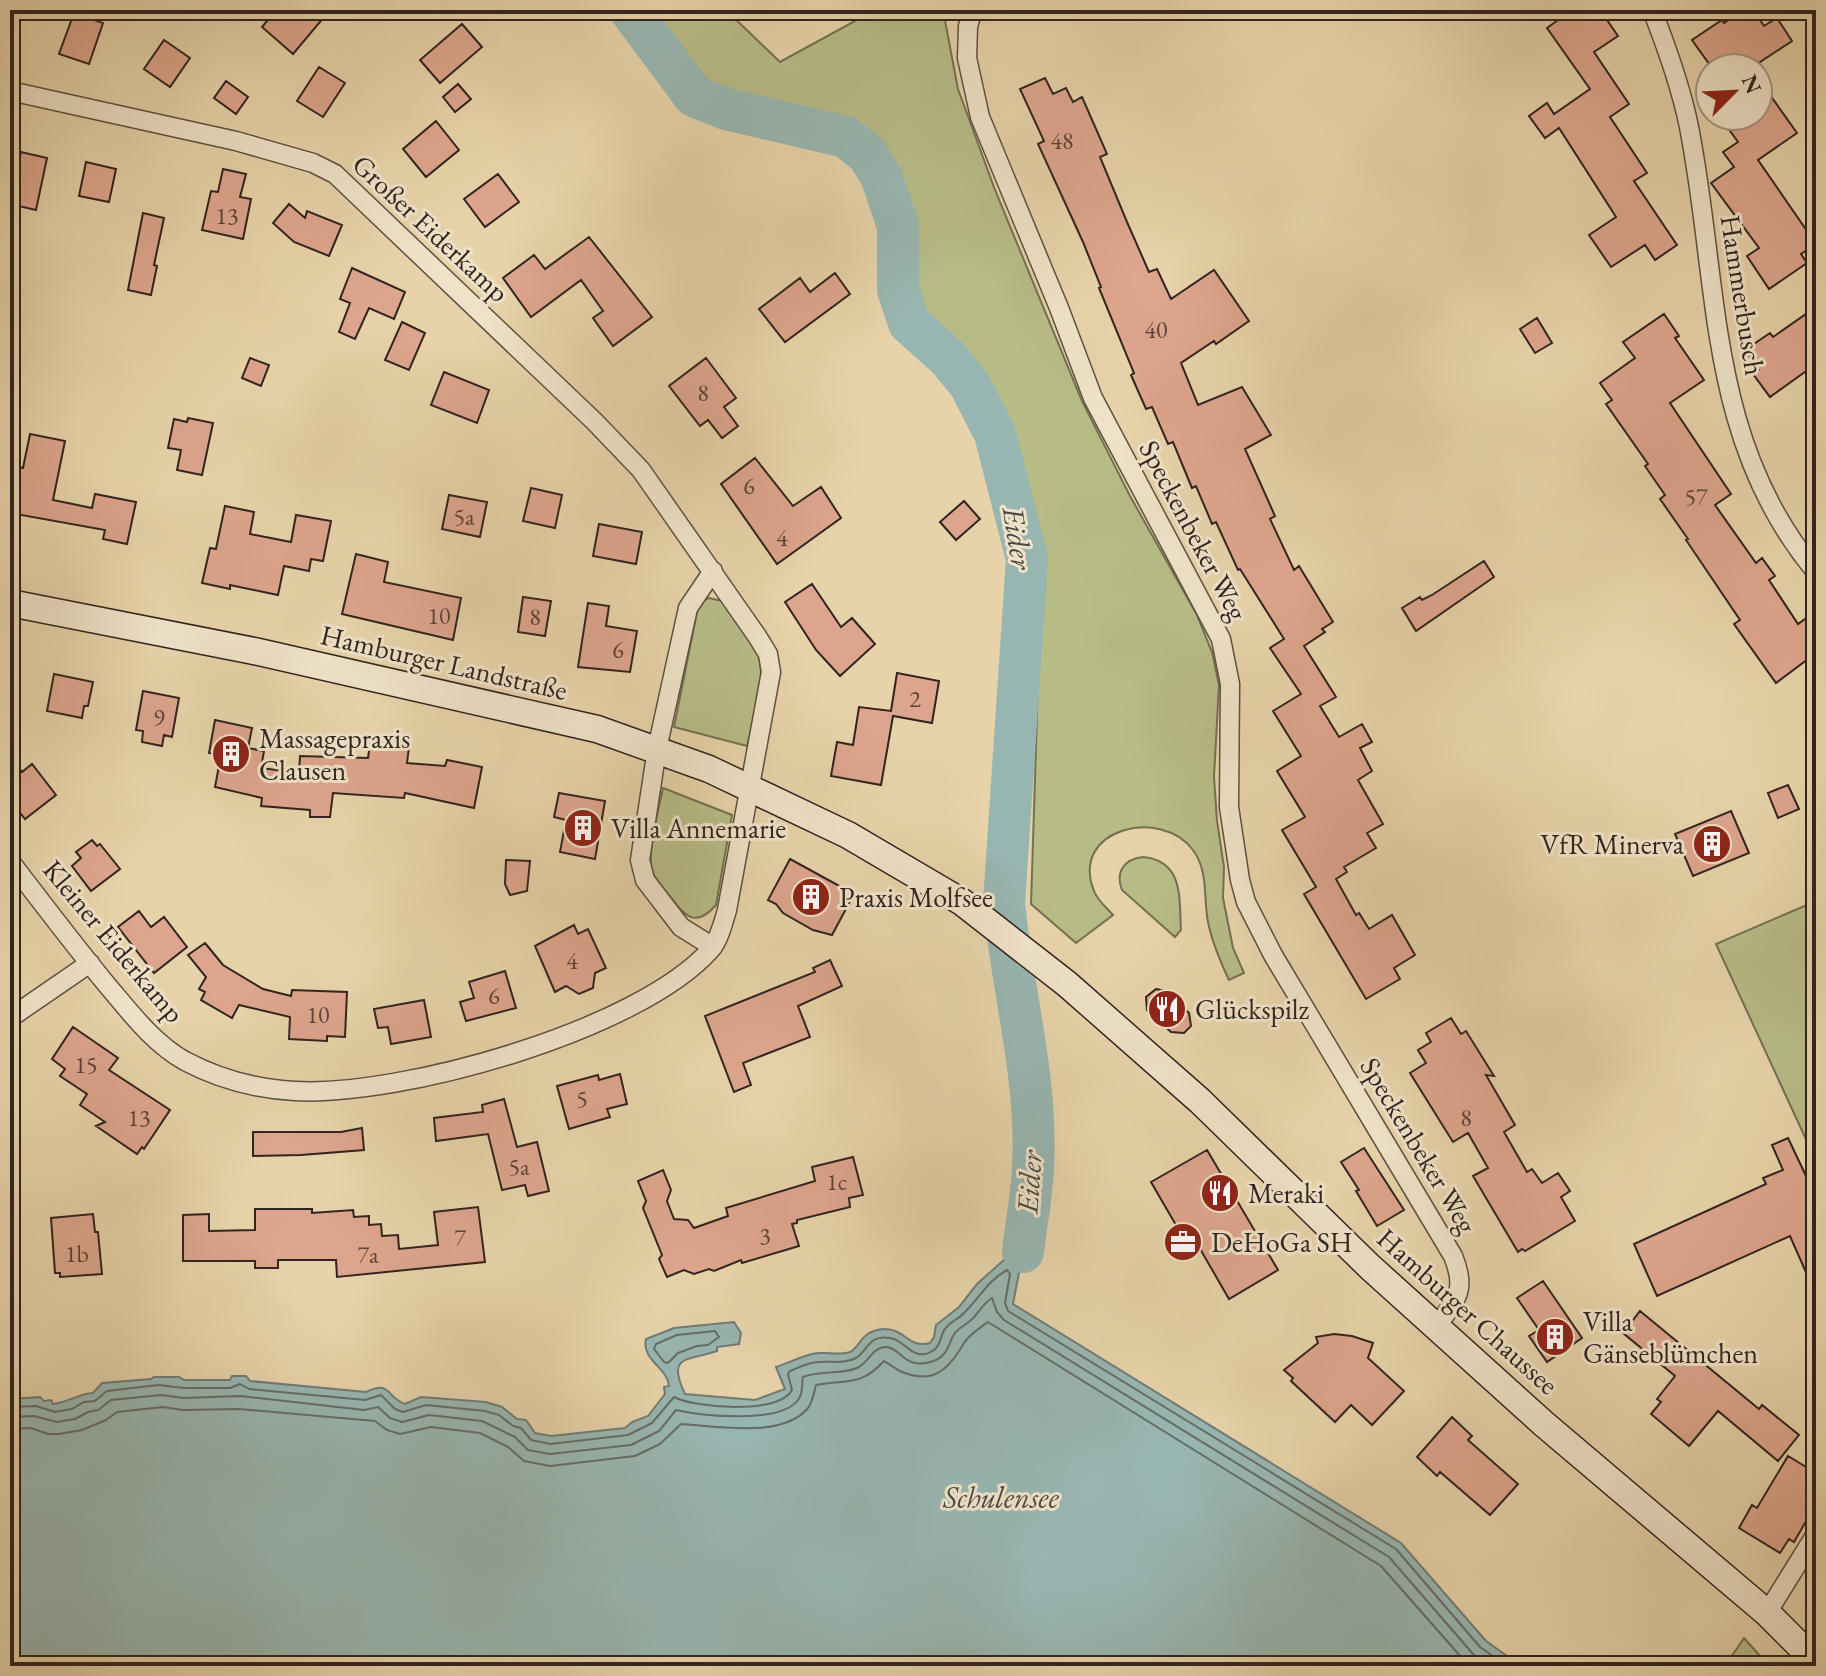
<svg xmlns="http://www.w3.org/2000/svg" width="1826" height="1676" viewBox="0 0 1826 1676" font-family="'EB Garamond',serif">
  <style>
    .green { fill: #b7bc87; stroke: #747053; stroke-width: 2 }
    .water { fill: #98b6b1; stroke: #6f7c77; stroke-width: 2 }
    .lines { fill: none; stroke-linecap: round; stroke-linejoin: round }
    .shore { stroke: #646d68; stroke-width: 2 }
    .river { stroke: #98b6b1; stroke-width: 42 }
    .building { fill: #dda58d; stroke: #31241f; stroke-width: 2 }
    .minor-casing { stroke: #5e5042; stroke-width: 21 }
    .secondary-casing { stroke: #31241f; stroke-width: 29 }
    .minor { stroke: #efe2c8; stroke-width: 18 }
    .secondary { stroke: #efe2c8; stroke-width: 26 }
    .labels { text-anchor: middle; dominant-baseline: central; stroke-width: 6; stroke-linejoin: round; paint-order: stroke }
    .number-label { font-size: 24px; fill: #5c443a }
    .street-label { font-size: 28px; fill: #31241f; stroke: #efe2c8 }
    .poi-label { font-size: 28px; fill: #31241f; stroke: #efe2c8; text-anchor: start }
    .water-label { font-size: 30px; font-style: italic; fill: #4b4844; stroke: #efe2c8 }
  </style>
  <rect width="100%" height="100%" fill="#e7d3aa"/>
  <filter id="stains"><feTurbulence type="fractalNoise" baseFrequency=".0025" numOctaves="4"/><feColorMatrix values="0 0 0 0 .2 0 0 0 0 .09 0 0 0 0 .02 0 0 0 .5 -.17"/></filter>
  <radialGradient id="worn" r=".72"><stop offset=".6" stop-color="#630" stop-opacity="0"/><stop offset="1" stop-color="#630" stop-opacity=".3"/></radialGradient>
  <path class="green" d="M646,10H726L780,62L875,10H943L958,89L995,190L1082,401L1130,496L1197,615L1212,652L1219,685L1214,777L1217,821L1224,867L1223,898L1233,948L1244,973L1229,980C1220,961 1212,942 1208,922C1203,897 1209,872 1193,850C1162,807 1069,828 1094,891C1097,900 1107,908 1113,915L1076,943L1031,904L1042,559L991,386L922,319L914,286V222L900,174L877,146L845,117L718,93L690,59L654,23Z
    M709,598L722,601C732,616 746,631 755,647C770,677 754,716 747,746L674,727L699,602Z
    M663,788L732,815L716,905C695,929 685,916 669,895C661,885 651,876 651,863C649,844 659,808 663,788Z
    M1143,857C1184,861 1179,898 1181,930L1175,937L1122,890C1115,872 1124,859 1143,857Z
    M1816,901V1161L1716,944Z
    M1744,1638L1769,1666H1725Z"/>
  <path class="water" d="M1015,1250L1023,1252L1013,1304L1401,1543L1486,1641L1521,1666H10V1399L40,1397L44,1401L51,1400L53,1404C69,1402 78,1394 93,1393L102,1383L151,1379L154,1377H179L184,1380H230L232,1376H246L250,1381L366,1392C392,1380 385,1397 405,1404L421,1397L486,1402L502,1407L517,1419L526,1420L535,1433L551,1436L625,1428L632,1422L648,1416L665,1394L664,1387L669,1386C668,1368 641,1360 646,1339L674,1328L734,1322L741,1333L739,1344L717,1347V1351C688,1361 666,1354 685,1394L755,1400L785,1389L776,1367C788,1363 800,1357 812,1354C824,1351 838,1356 850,1352C861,1347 860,1330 885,1329C905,1329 909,1349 930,1343L934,1337L936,1325L959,1307L977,1284Z"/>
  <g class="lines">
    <path class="shore" d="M715,1331L719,1337L708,1345L697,1346L678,1353L668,1363L664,1362L654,1349L656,1344L677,1335Z
      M10,1407L36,1406L55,1412L72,1409L84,1402L95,1401L107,1391L158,1385L184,1388H230L240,1384L249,1389L365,1400L381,1395L395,1409L403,1412L426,1405L485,1411L499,1415L513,1426L521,1428L531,1440L550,1444L628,1435L652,1423L674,1397C695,1408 779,1415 792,1390L788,1374L790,1371C799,1367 809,1362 819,1362C831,1361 845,1364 856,1358C868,1351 868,1334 890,1338C906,1340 913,1364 934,1350C942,1344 940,1335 945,1329C949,1322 959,1319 964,1313C979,1299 988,1280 1007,1270L1010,1274L1005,1303L1008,1311L1396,1549L1480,1647L1507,1666
      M10,1417L34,1416L57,1422L75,1419L88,1412L98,1410L111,1400L161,1395L184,1398L240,1396L364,1410L378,1407L390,1418L402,1422L429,1415L482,1421L515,1437L528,1450L550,1454L631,1445L659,1431L676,1410C703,1416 780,1424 798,1400C804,1393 801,1384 803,1377C821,1370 840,1375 857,1368C869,1363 872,1347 886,1347C901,1347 905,1373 936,1360C947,1355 948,1346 953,1336C956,1329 966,1325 971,1320C979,1313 983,1303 992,1298L997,1312L1004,1320L1389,1557L1473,1654L1490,1666
      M10,1429L31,1428L48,1434H59L82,1430L106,1420L117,1412L163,1407L183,1410L239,1409L375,1421L387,1430L400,1434L431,1427L480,1433L508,1447L524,1461L550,1466L635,1456L660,1444L681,1424C715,1426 783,1439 808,1408C813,1401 814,1392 816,1385C848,1379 860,1387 884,1361C889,1364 894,1368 900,1371C933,1386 949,1369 964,1343C968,1336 981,1327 988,1322L1381,1566L1469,1666"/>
    <path class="river" d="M630,10L694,96L726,109L846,137L868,155L881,176L898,226V290L909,323L948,358L970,385L995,434L1027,559L1004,903C1012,989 1038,1080 1033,1166C1032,1195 1026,1223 1023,1252"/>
  </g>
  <path class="building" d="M276,10H330L293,54L262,27Z
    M1572,10L1581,20L1595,10H1600L1618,36L1594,52L1629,104L1610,117L1647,173L1634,181L1677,245L1655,260L1645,245L1611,267L1589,235L1616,217L1559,128L1545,138L1529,116L1547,103L1554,114L1590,89L1547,28Z
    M1744,10H1753L1764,26L1777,18L1792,41L1751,68H1712L1692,40L1722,20L1724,23Z
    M74,13L103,23L89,64L59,54Z
    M462,24L482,47L440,83L420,60Z
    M164,40L190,58L170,87L144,69Z
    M319,67L345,83L323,117L297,101Z
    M1045,78L1053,94L1066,88L1073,102L1082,97L1107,154L1100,157L1127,222L1149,272L1157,269L1171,299L1214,270L1249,321L1216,344L1214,341L1181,363L1198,405L1242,387L1271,435L1245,449L1275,516L1270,519L1294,570L1299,566L1333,622L1322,629L1325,632L1304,646L1336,697L1320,706L1339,737L1362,724L1372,742L1360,748L1372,771L1358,780L1383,824L1367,833L1376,848L1344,867L1347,872L1336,879L1356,915L1359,913L1369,929L1392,915L1415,955L1394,968L1400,979L1366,999L1304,894L1316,887L1282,830L1305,817L1277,771L1301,756L1273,711L1301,694L1270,648L1284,639L1240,569L1238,570L1216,522L1212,524L1196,486L1192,488L1173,442L1168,444L1152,407L1146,409L1131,375L1134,373L1099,288L1101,287L1083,242L1038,144L1044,141L1020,89Z
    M1758,78L1797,133L1758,160L1816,244L1801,254L1807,263L1769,289L1747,256L1759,248L1711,183L1734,167L1723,152L1738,142L1728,128L1746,116H1758Z
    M226,81L248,97L236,114L214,98Z
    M458,84L471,99L455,112L443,97Z
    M436,121L459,150L426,177L403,149Z
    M21,152L47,158L36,210L10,204Z
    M86,162L116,169L109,202L79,196Z
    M223,169L246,174L240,197L251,199L243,239L202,230L211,191L218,192Z
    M498,174L519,202L485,227L464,199Z
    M289,204L305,218L307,211L342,225L329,256L294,242L273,223Z
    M143,213L164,218L154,265L157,266L151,295L128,290Z
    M589,237L652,317L613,346L593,318L603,311L581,280L531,317L503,278L534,255L545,269Z
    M352,268L405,292L394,319L369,308L355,339L339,332L350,303L340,299Z
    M835,273L850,294L785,342L759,309L800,278L810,292Z
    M1816,307V364L1770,397L1753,374L1759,370L1745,350L1770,333L1773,337Z
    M1664,314L1679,336L1675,338L1704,380L1670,403L1731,494L1715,505L1756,563L1762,558L1775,576L1769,580L1798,624L1816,611V653L1776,683L1734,624L1740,620L1686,540L1688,539L1660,499L1665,495L1645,466L1648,464L1606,404L1612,400L1600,383L1635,358L1623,342Z
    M1537,318L1552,343L1535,353L1520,329Z
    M402,322L425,333L409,370L385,360Z
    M250,358L269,365L261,386L242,378Z
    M706,358L736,398L724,407L738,426L722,438L708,420L700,426L669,386Z
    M444,372L489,390L477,423L431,405Z
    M188,418L213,423L202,475L177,470L181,450L168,448L174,419L187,422Z
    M30,434L65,441L53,500L92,508L95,494L136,502L127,544L103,539L105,530L10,513V482L13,466L23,468Z
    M755,458L793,506L821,487L841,518L777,564L721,484Z
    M531,488L562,495L555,528L523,521Z
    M449,495L487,502L480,537L442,529Z
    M964,501L980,519L956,540L940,522Z
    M225,506L254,512L250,534L291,542L296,515L331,521L323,561L311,559L309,571L284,566L278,595L230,585V589L202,583L210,548L216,549Z
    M599,524L642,532L636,564L593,556Z
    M356,554L388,562L384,582L461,598L453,640L342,614Z
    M1484,561L1494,577L1416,631L1402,608L1420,597L1422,600L1432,595Z
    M812,584L841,627L852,618L875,644L840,676L816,650L785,602Z
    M523,597L551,601L545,636L518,632Z
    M588,603L609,606L606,626L637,631L630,672L578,667Z
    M897,673L939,681L932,723L893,716L881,785L831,776L837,742L853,745L859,707L891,711Z
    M54,674L93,682L88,706H84L82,718L47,711Z
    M143,691L179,698L172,737L164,735L162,746L142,742L143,731L136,730Z
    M215,720L252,728L248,748L264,751L261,768L299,773L300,756L368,758L370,744L409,747L407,763L445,766L447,760L482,767L474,808L405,793L404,798L333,793L330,817H310V810L261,806L262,798L215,787L221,755L209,753Z
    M10,758L22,772L32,764L56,795L25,819L10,800Z
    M1788,785L1799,809L1778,818L1768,793Z
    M559,793L605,801L595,859L560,852L566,820L554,817Z
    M1731,811L1749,853L1693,876L1675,834Z
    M92,840L97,846L100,844L120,869L91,891L72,866L81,858L76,852Z
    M790,859L854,894L832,935L813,930L783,913L776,904L768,900Z
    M506,860L530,861L527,891L510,895L505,884Z
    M139,911L151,927L164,917L187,947L154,973L118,927Z
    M574,925L578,934L588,929L606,968L595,973L593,988L579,994L566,986L555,992L535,946Z
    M205,943L223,965L263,989L291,996L292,990L347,992L345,1037L327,1036V1041L289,1039L290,1017L239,1005L232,1018L201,1000L205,992L199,989L206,977L188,955Z
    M830,960L842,986L798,1006L810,1037L743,1063L751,1085L734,1092L705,1016L815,972L813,968Z
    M505,971L516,1008L466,1021L460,1002L474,998L469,982Z
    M1156,989L1165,991L1189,1013L1191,1026L1184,1033L1171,1032L1147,1010L1146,997Z
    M424,1000L431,1037L391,1044L388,1027L378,1028L374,1009Z
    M1451,1018L1461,1034L1466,1031L1494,1076L1486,1075L1515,1125L1504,1132L1527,1172L1532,1169L1542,1183L1558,1173L1570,1191L1561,1197L1575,1221L1525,1251L1522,1249L1518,1252L1473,1176L1488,1168L1468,1133L1453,1142L1410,1073L1426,1063L1418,1050L1431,1042L1426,1033Z
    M73,1027L118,1058L109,1070L170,1110L144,1149L142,1147L137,1154L96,1126L105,1122L80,1105L87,1094L60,1076L65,1069L52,1059Z
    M620,1074L627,1104L607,1109L610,1117L569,1129L557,1086L598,1075L599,1080Z
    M504,1099L517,1147L537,1142L549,1191L528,1196L525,1185L502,1190L488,1134L436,1141L434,1118L483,1112L482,1105Z
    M362,1128L364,1150L301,1155L253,1156V1132H341Z
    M1788,1138L1816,1197V1295L1790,1236L1657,1296L1634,1244L1766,1184L1763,1178L1783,1170L1772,1145Z
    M1364,1148L1404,1210L1377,1226L1356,1191L1359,1190L1341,1162Z
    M1207,1150L1278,1270L1229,1299L1199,1247L1185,1255L1174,1235L1180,1232L1151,1182Z
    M853,1157L863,1195L849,1198L850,1207L797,1220V1223L792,1224L799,1246L742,1263L741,1260L714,1271L709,1269L694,1274L684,1270L667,1277L659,1259L662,1255L643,1208L646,1201L638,1181L663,1170L671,1190L667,1201L674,1219L688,1220L694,1228L728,1216L726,1208L815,1181L812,1167Z
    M478,1207L485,1262L337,1277L336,1260H278V1268H255V1261H183V1215L209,1214V1231L255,1230V1209H312V1213L353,1210L354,1217L369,1216V1225L381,1224L382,1236L398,1235L399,1249L438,1245L434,1212Z
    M93,1214L95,1232H98L102,1274L60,1277V1273H55L51,1218Z
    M1543,1281L1582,1338L1547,1362L1529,1336L1539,1330L1517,1298Z
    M1640,1311L1759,1409L1762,1405L1799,1435L1778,1461L1718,1411L1689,1446L1651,1414L1661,1402L1657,1399L1675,1376L1623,1333Z
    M1334,1334L1352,1336L1373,1343L1368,1358L1404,1391L1372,1425L1351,1405L1335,1422L1291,1381L1293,1378L1284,1370L1318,1343L1316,1337Z
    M1452,1417L1472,1436L1468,1440L1518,1484L1490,1515L1440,1472L1437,1476L1417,1457Z
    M1788,1456L1816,1473V1504L1794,1542L1789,1539L1780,1553L1739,1528L1752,1505L1757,1508Z"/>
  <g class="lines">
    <g class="minor-casing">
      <path id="minor" d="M973,10L968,26L967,58L980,117L1059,308L1093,398L1221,639L1230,684L1229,807L1240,880L1246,902L1273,955L1453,1256C1467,1290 1457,1299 1436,1327
        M1652,10C1667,48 1681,87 1689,127C1720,285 1706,440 1816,572
        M10,91L236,141L313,163L335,174L595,422L641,470L757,636L768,654L771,672L727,910C723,923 720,938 711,949C640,1030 401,1097 295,1091C256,1089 219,1079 185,1061C153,1043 130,1012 107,985C74,945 42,903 10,861
        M713,571L688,608L657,749L640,860L645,880L681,927L713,947
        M10,1018L90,963
        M1767,1613L1816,1534"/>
    </g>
    <g class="secondary-casing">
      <path id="secondary" d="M10,603L254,651L597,729L709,769L848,835L962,902L1067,984L1200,1101L1370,1267L1544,1424L1767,1613L1816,1662"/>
    </g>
    <use href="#minor" class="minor"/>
    <use href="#secondary" class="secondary"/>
  </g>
  <defs>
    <g id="building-disc" transform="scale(2)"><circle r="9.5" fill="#8f2418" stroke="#efe2c8"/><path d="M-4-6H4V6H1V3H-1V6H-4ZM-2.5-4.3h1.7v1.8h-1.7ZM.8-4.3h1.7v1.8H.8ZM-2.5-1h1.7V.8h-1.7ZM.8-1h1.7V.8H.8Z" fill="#fff"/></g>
    <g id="restaurant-disc" transform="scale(2)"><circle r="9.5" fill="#8f2418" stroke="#efe2c8"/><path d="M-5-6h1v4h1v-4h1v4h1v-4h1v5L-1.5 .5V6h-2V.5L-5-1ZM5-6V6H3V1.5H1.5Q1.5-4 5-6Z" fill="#fff"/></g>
    <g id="office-disc" transform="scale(2)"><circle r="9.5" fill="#8f2418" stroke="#efe2c8"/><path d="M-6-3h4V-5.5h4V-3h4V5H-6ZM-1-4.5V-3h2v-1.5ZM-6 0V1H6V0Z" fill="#fff"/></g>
  </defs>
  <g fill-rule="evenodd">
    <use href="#building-disc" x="231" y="754"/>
    <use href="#building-disc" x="583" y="828"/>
    <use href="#building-disc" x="1712" y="844"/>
    <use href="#building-disc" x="811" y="897"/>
    <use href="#restaurant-disc" x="1167" y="1009"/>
    <use href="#restaurant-disc" x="1220" y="1193"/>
    <use href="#office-disc" x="1183" y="1242"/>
    <use href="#building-disc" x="1555" y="1337"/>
  </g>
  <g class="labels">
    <g class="number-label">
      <text x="1062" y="140">48</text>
      <text x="227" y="215">13</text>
      <text x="1156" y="329">40</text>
      <text x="703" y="392">8</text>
      <text x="749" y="485">6</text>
      <text x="1696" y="496">57</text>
      <text x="464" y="516">5a</text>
      <text x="782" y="537">4</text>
      <text x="439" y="615">10</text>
      <text x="535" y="616">8</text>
      <text x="618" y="649">6</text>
      <text x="915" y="698">2</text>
      <text x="159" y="717">9</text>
      <text x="572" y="960">4</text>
      <text x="494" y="995">6</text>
      <text x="318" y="1014">10</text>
      <text x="86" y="1064">15</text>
      <text x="582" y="1098">5</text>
      <text x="139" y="1117">13</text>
      <text x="1466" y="1117">8</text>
      <text x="519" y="1166">5a</text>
      <text x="837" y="1181">1c</text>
      <text x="765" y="1235">3</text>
      <text x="460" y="1237">7</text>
      <text x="77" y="1253">1b</text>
      <text x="368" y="1254">7a</text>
    </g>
    <g class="street-label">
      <text transform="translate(431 228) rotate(43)">Großer Eiderkamp</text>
      <text transform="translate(1743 295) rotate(81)">Hammerbusch</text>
      <text transform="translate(1194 530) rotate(62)">Speckenbeker Weg</text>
      <text transform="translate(444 662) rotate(13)">Hamburger Landstraße</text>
      <text transform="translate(114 941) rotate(50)">Kleiner Eiderkamp</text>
      <text transform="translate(1419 1145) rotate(59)">Speckenbeker Weg</text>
      <text transform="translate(1468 1311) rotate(42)">Hamburger Chaussee</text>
    </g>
    <g class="poi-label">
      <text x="259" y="738">Massagepraxis<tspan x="259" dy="32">Clausen</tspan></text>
      <text x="611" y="828">Villa Annemarie</text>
      <text x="1684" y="844" text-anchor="end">VfR Minerva</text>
      <text x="839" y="897">Praxis Molfsee</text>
      <text x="1195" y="1009">Glückspilz</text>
      <text x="1248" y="1193">Meraki</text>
      <text x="1211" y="1242">DeHoGa SH</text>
      <text x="1583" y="1321">Villa<tspan x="1583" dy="32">Gänseblümchen</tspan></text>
    </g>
    <g class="water-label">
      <text transform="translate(1018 538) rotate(81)">Eider</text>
      <text transform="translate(1029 1182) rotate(-86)">Eider</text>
      <text x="1001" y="1497">Schulensee</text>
    </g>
  </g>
  <rect width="1826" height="1676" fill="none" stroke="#e7d3aa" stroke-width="40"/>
  <rect x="12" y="12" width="1802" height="1652" fill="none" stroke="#31241f" stroke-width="4"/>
  <rect x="20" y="20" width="1786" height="1636" fill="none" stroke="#31241f" stroke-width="2"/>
  <g transform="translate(1734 92) rotate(66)"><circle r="38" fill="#efe2c8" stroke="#a39684" stroke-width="2"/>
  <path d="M0-6L14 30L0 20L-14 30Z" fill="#8f2418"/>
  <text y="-12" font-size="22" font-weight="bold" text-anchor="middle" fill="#31241f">N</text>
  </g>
  <rect width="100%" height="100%" filter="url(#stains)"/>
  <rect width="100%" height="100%" fill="url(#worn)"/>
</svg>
